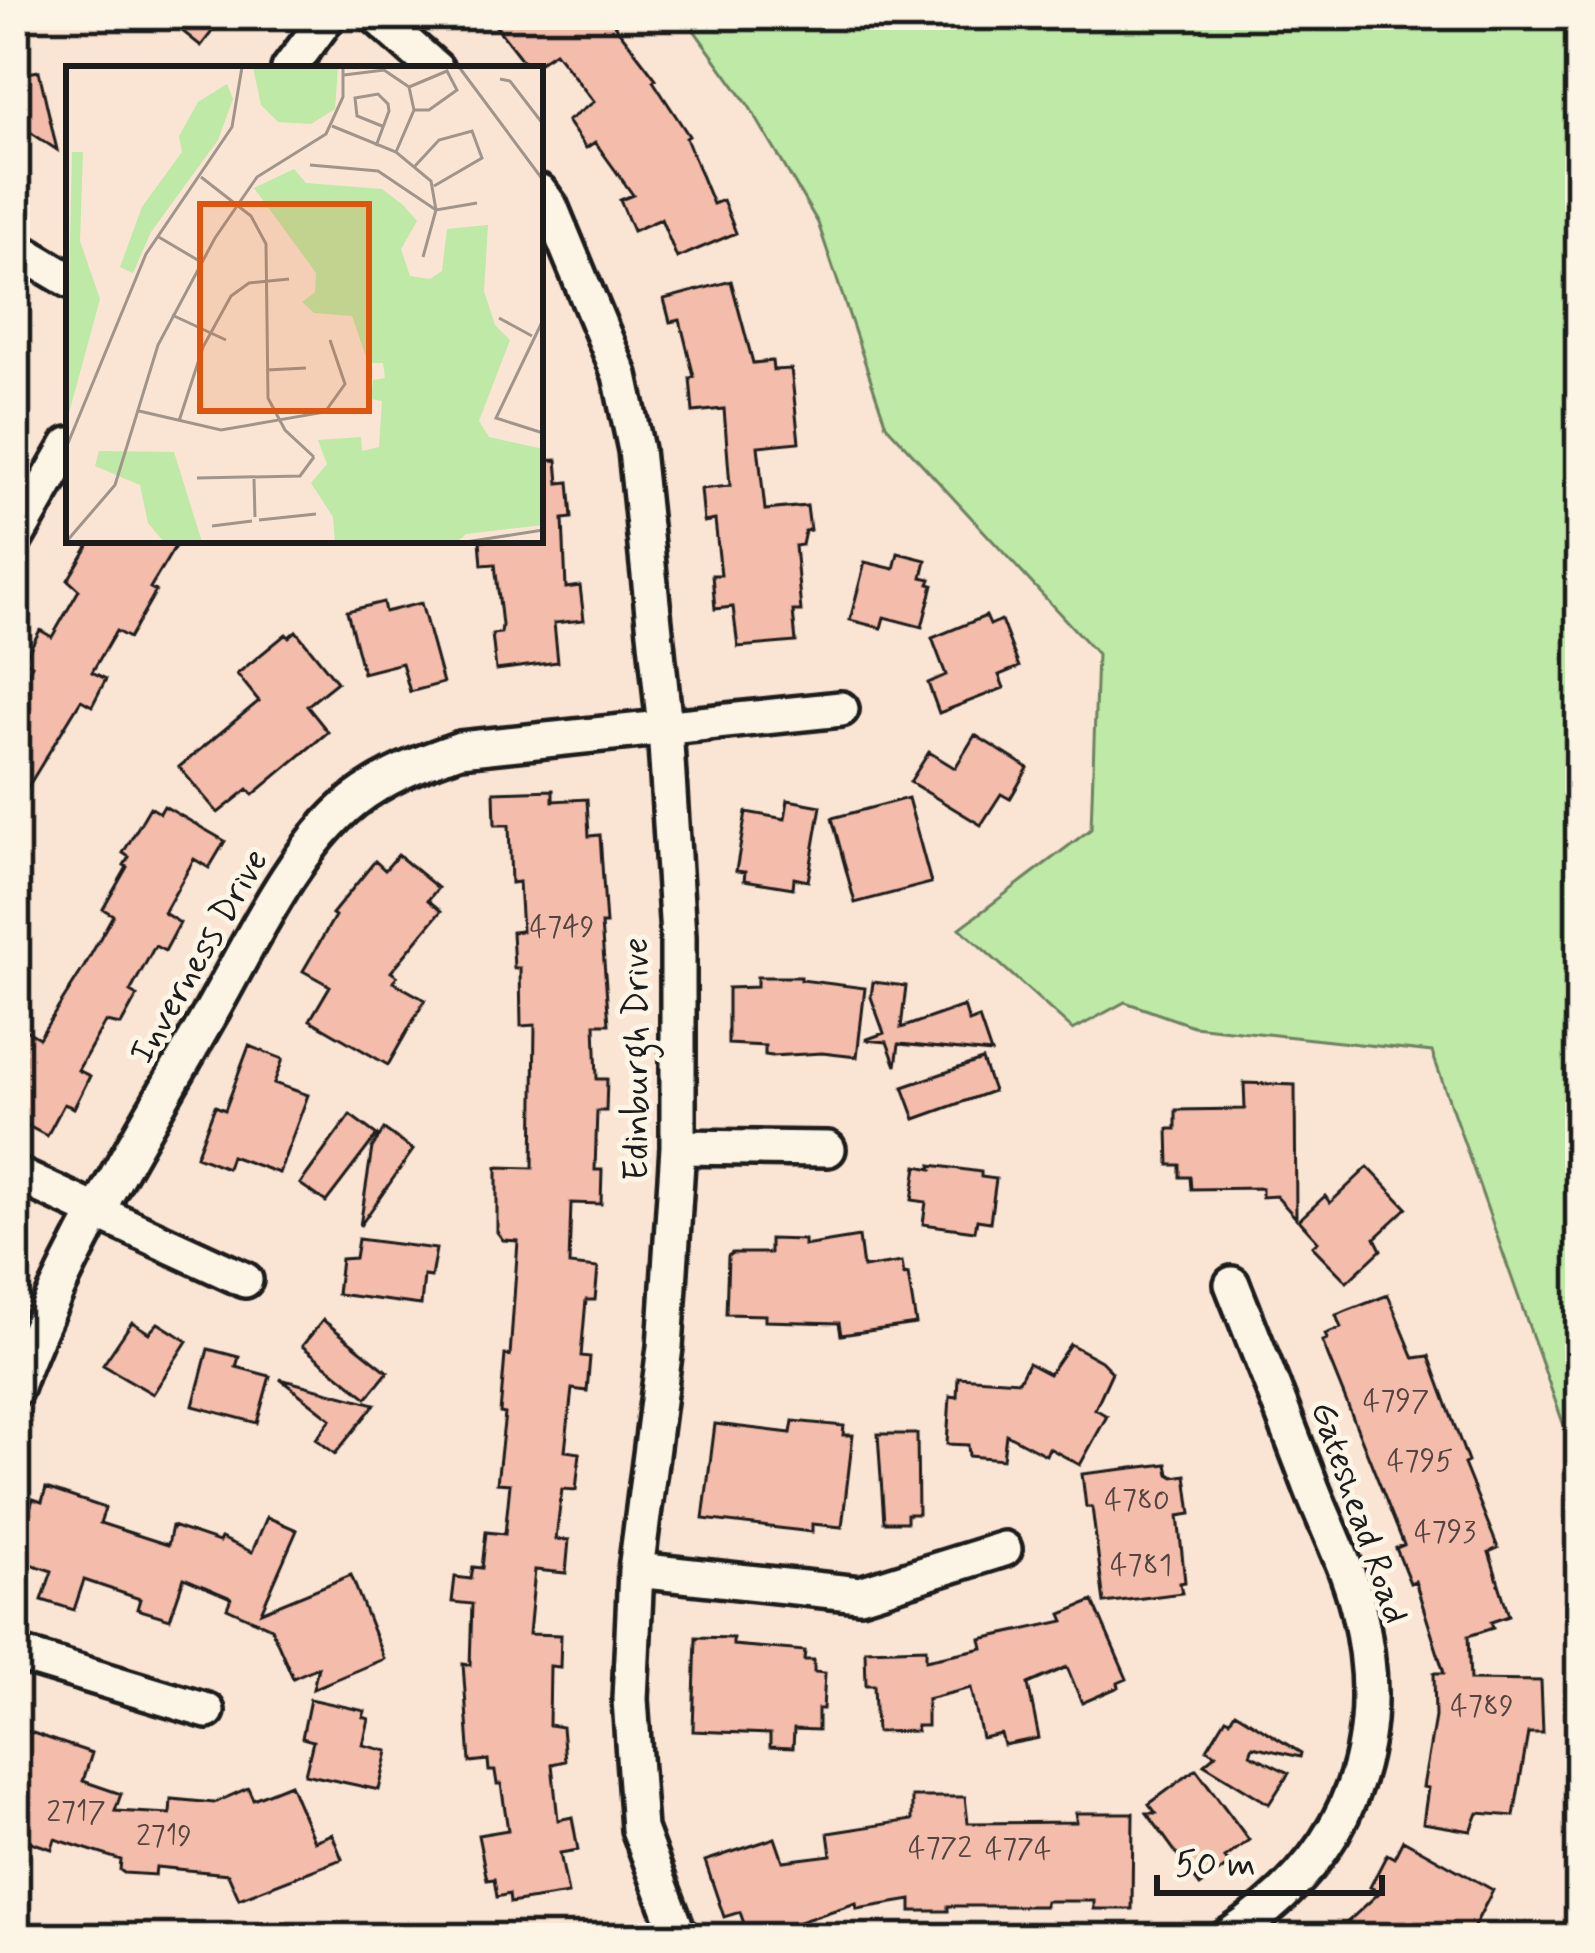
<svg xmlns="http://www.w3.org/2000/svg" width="1595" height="1953" viewBox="0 0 1595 1953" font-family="Mynerve,sans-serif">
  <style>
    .green { fill: #bee9a6; stroke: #6d8261; stroke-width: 3 }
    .building { fill: #f4bcaa; stroke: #1c1c1c; stroke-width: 3 }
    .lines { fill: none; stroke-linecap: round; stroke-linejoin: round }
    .street-casing { stroke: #1c1c1c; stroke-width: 42 }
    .street { stroke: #fcf5e5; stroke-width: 33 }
    .labels { text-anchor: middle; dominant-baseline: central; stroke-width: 10; stroke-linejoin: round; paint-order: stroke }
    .number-label { font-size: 30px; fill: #524440 }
    .street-label { font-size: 36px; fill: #1c1c1c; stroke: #fcf5e5 }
    .inset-road { fill: none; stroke: #a1948a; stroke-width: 3 }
    .view { fill: #de560d; fill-opacity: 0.15; stroke: #de560d; stroke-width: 6 }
    .inset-edge { fill: none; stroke: #1c1c1c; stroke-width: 6 }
  </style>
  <rect width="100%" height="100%" fill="#fae4d3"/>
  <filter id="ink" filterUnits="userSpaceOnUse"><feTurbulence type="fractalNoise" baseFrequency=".00833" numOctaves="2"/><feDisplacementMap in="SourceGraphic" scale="24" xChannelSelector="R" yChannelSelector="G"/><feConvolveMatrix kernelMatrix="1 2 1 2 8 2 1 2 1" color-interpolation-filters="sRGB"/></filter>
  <g filter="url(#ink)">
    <path class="green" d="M683,15H1580V1471L1432,1052L1193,1026L1125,1002L1073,1030L960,928L1091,829L1097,654L886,425L818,223L749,106Z"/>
    <path class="building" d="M162,15H225L201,46Z
      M487,15H607L656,79L653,81L689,136L686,138L713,204L723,200L736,233L677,258L661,219L633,231L620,200L633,195L595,142L586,148L567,121L594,102L555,52L529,69Z
      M39,71L57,150L15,122V75Z
      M731,281L753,363L772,361L773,370L791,369L799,442L758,446L765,510L807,506L810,530L805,531L802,545L795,546L801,611H793L796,642L738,647L733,607L715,609L712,575H721L715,520L704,522L701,489L730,486L724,409L693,412L690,378L694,377L680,320L670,322L664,299Z
      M557,460L559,483L569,482L572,518L563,519L566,588L580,586L584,620L554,623L558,662L496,670L492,634L501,633L502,625L495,564L482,565L480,540H540V461Z
      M92,540H179L150,588L156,591L129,638L116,631L92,672L106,679L92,706L81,700L15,808V697L32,665L24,660L40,630L52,637L79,590L68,580Z
      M898,553L926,560L922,577L931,579L929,584L933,585L922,627L884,617L881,628L850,620L865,562L894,569Z
      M383,602L385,612L421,603L443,683L410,692L402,663L363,673L347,611Z
      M986,616L990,625L1001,620L1019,667L999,675L1004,688L939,713L928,683L946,675L932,638Z
      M296,631L337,682L307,706L328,732L253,795L248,789L218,813L179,767L259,701L237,674L286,634L289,637Z
      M975,735L1028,768L1010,799L1001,794L981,825L910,782L929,752L955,768Z
      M553,790V801L587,799L589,836L600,835L606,924H601L609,1024H595L597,1079H607L606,1111H597L595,1170H602L601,1204L571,1203L569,1265L598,1268L595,1300H586L581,1356L590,1357L587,1391L572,1389L565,1451L580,1453L576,1490L562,1489L556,1539L569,1540L566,1573L535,1570L529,1634L561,1635L560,1667L550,1666L549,1725L562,1727L565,1761L552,1764L558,1820L572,1817L578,1850L560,1853L568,1894L510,1903L509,1894L497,1897L494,1879L487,1880L478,1835L508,1830L501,1784H497L495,1771H489L488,1760L470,1762L463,1664L470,1665L472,1604L452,1602L455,1577L471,1579L473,1567L482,1568L486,1532L505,1534L510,1484L497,1483L505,1414L500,1413L505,1355L510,1356L518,1241L503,1240L497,1232V1167L533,1168L535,1025L521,1026L520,968H514L512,932L522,931L519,882L511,883L509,825H495L494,792Z
      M908,798L931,883L855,903L832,818Z
      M788,800L821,806L808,881L794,878L793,888L744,880L745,872L736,871L746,812L785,819Z
      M164,806L225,841L209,868L194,859L164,913L180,923L165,951L155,946L130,992L137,996L121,1025L105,1022L78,1070L90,1076L74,1108L64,1104L47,1136L15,1119V1046L24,1029L39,1038L84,967L113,915L103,909L127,867L124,865L129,857L123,853L150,807L160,813Z
      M398,855L438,888L428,900L441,911L391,972L397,976L393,982L425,1000L388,1065L310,1020L330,986L303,971L335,916L332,914L375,861L385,870Z
      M757,977H801V980L865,988L857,1057L822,1053L772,1056L765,1055V1046L728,1044V988L757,987Z
      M873,982L906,986L901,1028L964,1006L969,1022L979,1018L991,1053L899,1044L896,1066L887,1042L865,1040L884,1033L871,997Z
      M249,1046L283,1059L274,1083L308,1095L279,1173L231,1156L227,1168L196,1156L215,1106L225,1110Z
      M982,1060L993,1091L915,1119L903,1087Z
      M1244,1083L1295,1085L1296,1218L1276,1196L1262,1197V1188L1191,1189L1190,1177H1180V1165H1169L1168,1129H1176V1110L1245,1109Z
      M350,1115L377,1135L326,1202L300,1184Z
      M384,1129L413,1150L360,1226L372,1148Z
      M931,1165L981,1172V1177L996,1179L990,1222L977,1220L975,1231L923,1224L926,1202L912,1200L917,1166L932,1169Z
      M1368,1167L1407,1208L1375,1238L1381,1250L1347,1282L1312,1246L1318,1241L1299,1220L1325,1196L1330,1203Z
      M859,1237L863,1268L902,1262L904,1275L908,1274L916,1324L841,1335L839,1323L765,1321V1315L726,1314L728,1256L732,1253H770V1239L804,1240V1246Z
      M358,1239L436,1249L431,1277L424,1276L421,1305L337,1294L341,1259L355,1258Z
      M1388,1295L1414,1358L1429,1356L1468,1462L1464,1464L1498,1548L1489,1552L1509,1616L1491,1622L1493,1628L1468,1636L1470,1680L1541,1681L1543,1733H1528L1514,1816L1478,1813L1471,1831L1423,1823L1428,1788L1423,1787L1435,1717L1434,1673H1444L1415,1581L1410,1583L1396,1548L1404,1545L1322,1341L1327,1339L1325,1334L1341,1328L1336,1315Z
      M323,1320L388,1372L367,1398L302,1346Z
      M132,1322L149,1333L158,1323L187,1341L153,1394L103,1365Z
      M1070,1344L1101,1361L1112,1372L1095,1409L1107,1416L1080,1465L1049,1448L1046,1455L1006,1434L1003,1459L969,1456L968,1445L947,1444L950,1396L957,1397L958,1377L1019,1381L1028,1363L1049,1374Z
      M208,1349L239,1357L236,1367L270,1376L257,1423L193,1406Z
      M280,1379L375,1404L335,1454L316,1439L331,1419Z
      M793,1421L844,1426L843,1435H853L842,1527L812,1524V1532L703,1519L715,1424L791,1433Z
      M878,1434H917L918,1514H907V1522H884Z
      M1167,1464L1169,1474L1174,1477L1186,1475L1191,1514L1178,1516L1185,1582L1180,1583L1182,1593L1104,1603L1092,1507H1086L1082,1474Z
      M46,1488L105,1508L100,1523L168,1545L172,1526L219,1542L221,1538L252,1552L267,1517L297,1530L261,1612L351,1575L384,1659L313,1689L318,1667L293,1678L271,1628L227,1608L231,1598L184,1578L170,1619L137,1609L140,1599L84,1580L74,1610L42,1600L52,1571L15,1559V1554L33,1499L42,1502Z
      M1093,1601L1127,1679L1118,1683L1119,1687L1082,1703L1067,1667L1028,1684L1039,1738L1004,1745L1001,1734L982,1738L971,1688L927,1699V1726H916L917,1731L876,1732L874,1685H866L865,1650L926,1648V1660L983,1648L981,1639L1064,1621L1061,1614Z
      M696,1637L733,1638V1645L805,1651L804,1660H814V1672L825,1673L823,1709H818V1730L794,1729L793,1748L770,1747V1734L693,1731Z
      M310,1699L365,1711L363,1717L369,1719L363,1745L388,1751L379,1790L305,1774L313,1741L302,1738Z
      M1235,1712L1301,1753L1300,1757L1253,1746L1250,1754L1289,1773L1269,1804L1204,1764L1216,1754L1207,1749L1226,1718L1230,1720Z
      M15,1727L92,1753L83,1781L121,1794L115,1811L170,1814L171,1799L214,1803L248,1788L253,1799L290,1784L314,1841L332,1834L342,1859L239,1899L228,1874L156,1867L155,1875L124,1873L120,1870L121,1860L55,1839L52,1849L15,1837Z
      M1196,1769L1249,1840L1225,1858L1230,1864L1200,1886L1147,1813H1156L1149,1804Z
      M912,1797H965L968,1823L1076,1822V1813H1133L1132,1909H1094V1901H1045V1906H948V1911H911V1900L857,1909L856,1903L784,1927L787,1938H749L740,1912L724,1917L705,1861L775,1838L783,1861L831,1855L828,1833L912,1820Z
      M1403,1840L1493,1890L1468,1938H1330L1380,1892L1370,1887L1387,1854L1394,1858Z"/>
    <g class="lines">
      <g class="street-casing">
        <path id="street" d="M375,15L436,69
          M289,69L329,15
          M540,192L550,206L620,375L636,450L665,728L678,936V1147L665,1347L636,1570L630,1699L639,1829L680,1938
          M17,249L69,280
          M15,539L69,445
          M678,1147L828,1149
          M15,1174L245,1280
          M15,1389C63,1257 141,1136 210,1014C248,948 293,849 353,801C385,776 422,762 460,749L841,709
          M636,1570L860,1594L1004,1549
          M15,1653L207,1711
          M1226,1938C1347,1860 1392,1748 1358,1608C1348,1568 1327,1527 1312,1489C1286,1420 1259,1352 1232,1284"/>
      </g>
      <use href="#street" class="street"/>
    </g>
  </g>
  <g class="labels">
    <g class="number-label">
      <text x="562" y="927">4749</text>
      <text x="1396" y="1401">4797</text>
      <text x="1420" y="1461">4795</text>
      <text x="1137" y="1500">4780</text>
      <text x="1445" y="1532">4793</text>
      <text x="1141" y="1565">4781</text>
      <text x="1482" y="1706">4789</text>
      <text x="76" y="1812">2717</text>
      <text x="164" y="1836">2719</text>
      <text x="940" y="1848">4772</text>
      <text x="1018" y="1849">4774</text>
    </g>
    <g class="street-label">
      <text transform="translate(200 957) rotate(-60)">Inverness Drive</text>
      <text transform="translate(637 1059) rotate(-90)">Edinburgh Drive</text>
      <text transform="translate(1358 1513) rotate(71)">Gateshead Road</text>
    </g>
  </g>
  <g transform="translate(66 66)">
    <rect width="477" height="477" fill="#fae4d3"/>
    <path d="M187,1H272L269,43L245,58L212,56L195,39ZM161,18L167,33L152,74L85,166L67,207L54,201L76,141L116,86L113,70L132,36ZM6,86H17L14,175L34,233L0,358ZM228,103L240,117L316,123L337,139L351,155L335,183L344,210L364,213L376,205L381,163L422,159L418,225L429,259L444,274L413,355L423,371L477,383V459L400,468L391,476H269L267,451L245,417L261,398L252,374L295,371L296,385L313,381L316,335L305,333L307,314L319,312L317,297H302L286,250L248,247L236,236L249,226L250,207L188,122ZM33,385L108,386L136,476H98L82,457L74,419L29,400Z" fill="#bee9a6"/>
    <path class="inset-road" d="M393,1L477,114M278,9L318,4L343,21L348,44L330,86M434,13L444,15L477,58M343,21L381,5L391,24L363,44H348M266,60L330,86L365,115L370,144L357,191M310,80L323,45L322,38L312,28L289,32L291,50L316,60M244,99L312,105L370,144L411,137M349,100L373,74L406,65L416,92L368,120M135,111L185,150L200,178L202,332L219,364L248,391M91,170L135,196M106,249L160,274M433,252L466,270M477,254L430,352L477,367M201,304L240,302M73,345L155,364L259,346L279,318L264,274M113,355L137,281L165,230L183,217L223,213M0,382L80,188L166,61L176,1M131,412L234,410L248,391M188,413L189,451M193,454L250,448M146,460L186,455M0,476L49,419L92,279L149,172L191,111L260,68L277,31V1M400,476L477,464"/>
    <path class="view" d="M134,138H303V345H134Z"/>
    <rect width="477" height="477" class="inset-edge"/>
  </g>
  <rect width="1595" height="1953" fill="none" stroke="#fcf5e5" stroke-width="60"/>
  <rect x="30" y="30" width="1535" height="1893" fill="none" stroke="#1c1c1c" stroke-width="4.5" filter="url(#ink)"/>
  <path d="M1157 1875v18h225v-18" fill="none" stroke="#1c1c1c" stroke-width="6"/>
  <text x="1175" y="1875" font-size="36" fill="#1c1c1c" stroke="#fcf5e5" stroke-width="9" paint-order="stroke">50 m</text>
</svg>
